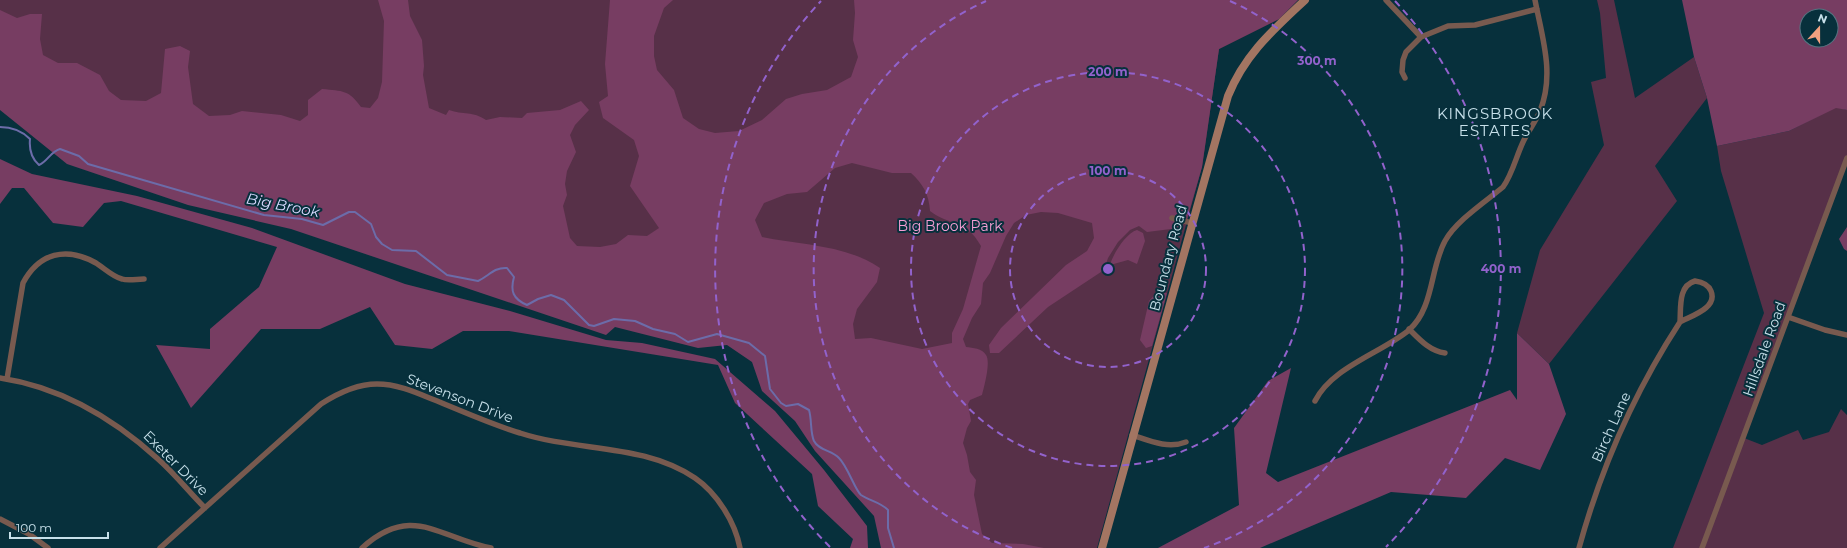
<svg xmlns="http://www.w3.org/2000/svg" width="1847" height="548" viewBox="0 0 1847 548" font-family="Montserrat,sans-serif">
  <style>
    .green { fill: #573048 }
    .forest { fill: #773d62; fill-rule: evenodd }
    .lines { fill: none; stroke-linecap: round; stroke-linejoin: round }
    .stream { stroke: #6c6ca9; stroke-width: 2 }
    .street { stroke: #785a4f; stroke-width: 5.5 }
    .secondary { stroke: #a37562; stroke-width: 8 }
    .ring { fill: none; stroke: #9262cc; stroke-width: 2; stroke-dasharray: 7 5 }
    .labels { text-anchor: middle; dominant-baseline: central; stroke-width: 4; stroke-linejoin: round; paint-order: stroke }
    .park-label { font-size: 14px; fill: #f89fd5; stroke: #07303c }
    .street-label { font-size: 14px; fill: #c7e0ea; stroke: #07303c }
    .neighbourhood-label { font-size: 15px; letter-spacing: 1px; fill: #c7e0ea; stroke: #07303c }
    .water-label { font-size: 15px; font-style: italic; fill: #d8daff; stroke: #07303c }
    .centre { fill: #9262cc; stroke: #07303c; stroke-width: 2 }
    .ring-label { font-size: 12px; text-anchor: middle; font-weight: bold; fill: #9262cc; stroke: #07303c; stroke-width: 4; stroke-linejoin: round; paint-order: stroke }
  </style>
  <rect width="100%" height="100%" fill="#07303c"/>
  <path class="green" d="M0,0H1298L1279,19L1219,49L1202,167L1097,548H894L891,540L765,356L0,107Z
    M1597,0H1614L1635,98L1694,57L1707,98L1655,166L1677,201L1549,364L1517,333L1540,250L1604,145L1591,82L1606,78L1600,13Z
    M1836,107L1847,110V158L1744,438L1762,445L1798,430L1803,440L1829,432L1841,409L1847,415V548H1673L1764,313L1721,171L1717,146L1789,131Z"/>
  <path class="forest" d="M378,0H408L410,16L422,40L424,66L423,75L429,108L446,115L449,110C463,115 473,111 486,120L500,117L522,118L527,113L560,110L581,101L589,110L575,125L570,135L576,152L567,171L565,184L567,195L563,206L570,238L577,246L600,247L616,244L628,235L647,236L659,228L630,186L639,156L634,140L603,118L599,102L608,96L605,64L610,0H673L664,8L654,36V56L657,70L674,90L683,118L699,129L715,133L739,131L762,120L786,99L802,94L827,90L851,77L858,57L853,40L855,13L854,0H1298L1279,19L1219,49L1202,167L1187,219L1179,228L1147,232L1139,226L1130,230L1118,242L1108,258L1104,270L1048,307L999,353H990L989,345L1001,328L1066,265L1087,251L1094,238L1092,223L1058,213L1041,212L1026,215L1014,223L1006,236L990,273L983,283L981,304L972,318L963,339L966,347C973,348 982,348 986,355C991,362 984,387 982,395L970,400L968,404L971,421L967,428L963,443L967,455L970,472L976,480L974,495L982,534L992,543L1023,544L1044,548H881L874,516L815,451L795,421L762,391L752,362L727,345L698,348L615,327L606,335L291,229L188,205L67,164L0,110V10L17,18L30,14H42L40,39L43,55L58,63H77L100,75L109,91L121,100L146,101L161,93L165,49L180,46L190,51L188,67L193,104L209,116L230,115L242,111L281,115L300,121L308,115V100L322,89C343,91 349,90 361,107L370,108L378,98L382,82L384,21ZM852,163L892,173H911C923,184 929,194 930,211C951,227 965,218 981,246L963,309L952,333V343L922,349L871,338L855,339L853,324L857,309L877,282L880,268C847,245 801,245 762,237L755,220L764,203L787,194L807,192L835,168Z
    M1682,0H1847V110L1836,108L1789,131L1717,146L1707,98L1694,57ZM1807,16H1831V40H1807Z
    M0,159L32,174L137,196L252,228L405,284L510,311L606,340L642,343L715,359L775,411L824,470L867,526L868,548H850L853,539L818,506L812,474L735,403L718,365L509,331H463L432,349L395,345L370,307L320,329H261L191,408L156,345L210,349V329L259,287L277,247L121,201L104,203L83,227L53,223L24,188H12L0,204Z
    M1847,227V251L1844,249L1839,239Z
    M1137,230L1143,233L1145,241L1137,264L1128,260L1110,265C1113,254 1126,233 1137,230Z
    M1157,292L1167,293L1152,346L1146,348L1140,340L1149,301Z
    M1517,333L1549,364L1566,414L1540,470L1505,458L1466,498L1391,492L1260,548H1158L1239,505L1234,428L1268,381L1291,368L1266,473L1278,482L1510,390L1517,400Z"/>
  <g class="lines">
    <path class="stream" d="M0,127C11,127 22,131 30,139C29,149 31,158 39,165C48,161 50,152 60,149L79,156L88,164L264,215L302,219L323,225L349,212H355L371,224L376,237L382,244L392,250L416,251L447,275L478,281C489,276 494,267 507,268L514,277C510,291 513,299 527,305L538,299L551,295L564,300L589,325L594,326L614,319L635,321L653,329L675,334L688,342L717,334L749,343L765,356L770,389L781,403L786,406L798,404L809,410C812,420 810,432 814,441C819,451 832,450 839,458C848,467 855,490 861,495C870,501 880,502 888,510V528L894,548"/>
    <path class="street" d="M1386,0L1421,37
      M1405,78L1402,72L1403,60L1406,52L1421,37L1448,26L1475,25L1537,9
      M1172,218L1192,223
      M1695,281C1702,282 1708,284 1711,291C1718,308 1691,316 1680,322C1681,307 1678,286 1695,281Z
      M1788,317L1825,330L1847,335
      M1409,329C1420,340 1430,351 1445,353
      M0,378C60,387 114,419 158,459C175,474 189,492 205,508
      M7,379L23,283C39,253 66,246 96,263C104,268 113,277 122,279C128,281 137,279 144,279
      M1315,401C1332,367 1381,353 1409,330C1434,308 1430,268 1445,241C1456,221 1485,202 1503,187C1513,173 1516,156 1524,140C1529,130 1536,121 1540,111C1555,74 1542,37 1535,0
      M1132,435C1150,441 1168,449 1186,442
      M0,519L29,534L48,548
      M160,548L321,404C338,393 356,384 377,384C397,384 415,392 432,399C462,411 490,424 520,433C578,452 643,443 695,478C717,493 735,522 740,548
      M362,548C412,503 439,538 491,548
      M1579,548C1601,468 1635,391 1680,322
      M1702,548L1847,158"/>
    <path class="secondary" d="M1102,548L1228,96C1245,54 1273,30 1305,0"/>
  </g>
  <g class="ring">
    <circle cx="1108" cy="269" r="98"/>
    <circle cx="1108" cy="269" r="197"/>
    <path d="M1012 548A295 295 0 0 1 986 1M1230 1A295 295 0 0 1 1204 548"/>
    <path d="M830 547A393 393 0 0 1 821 1M1395 1A393 393 0 0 1 1386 547"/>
  </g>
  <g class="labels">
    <g class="park-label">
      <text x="950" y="226">Big Brook Park</text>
    </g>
    <g class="street-label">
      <text transform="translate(1168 258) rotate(-75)">Boundary Road</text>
      <text transform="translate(1764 349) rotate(-70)">Hillsdale Road</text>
      <text transform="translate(460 398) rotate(21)">Stevenson Drive</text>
      <text transform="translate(1611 427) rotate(-66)">Birch Lane</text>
      <text transform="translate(176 463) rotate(45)">Exeter Drive</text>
    </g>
    <g class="neighbourhood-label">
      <text x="1495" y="113">KINGSBROOK<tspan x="1495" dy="17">ESTATES</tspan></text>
    </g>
    <g class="water-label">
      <text transform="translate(283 205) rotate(11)">Big Brook</text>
    </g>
  </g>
  <circle cx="1108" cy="269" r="6" class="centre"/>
  <g class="ring-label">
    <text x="1317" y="65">300 m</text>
    <text x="1108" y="76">200 m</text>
    <text x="1108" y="175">100 m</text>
    <text x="1501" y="273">400 m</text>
  </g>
  <g transform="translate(1819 28) rotate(21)"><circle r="19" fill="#07303c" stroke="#547682"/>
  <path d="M0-3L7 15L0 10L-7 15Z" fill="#f2a07f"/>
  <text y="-6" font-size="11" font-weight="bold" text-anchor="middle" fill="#c7e0ea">N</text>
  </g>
  <path d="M10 532v6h98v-6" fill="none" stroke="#c7e0ea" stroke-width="2"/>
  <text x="16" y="532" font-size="12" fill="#c7e0ea" stroke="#07303c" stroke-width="3" paint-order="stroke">100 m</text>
</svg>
